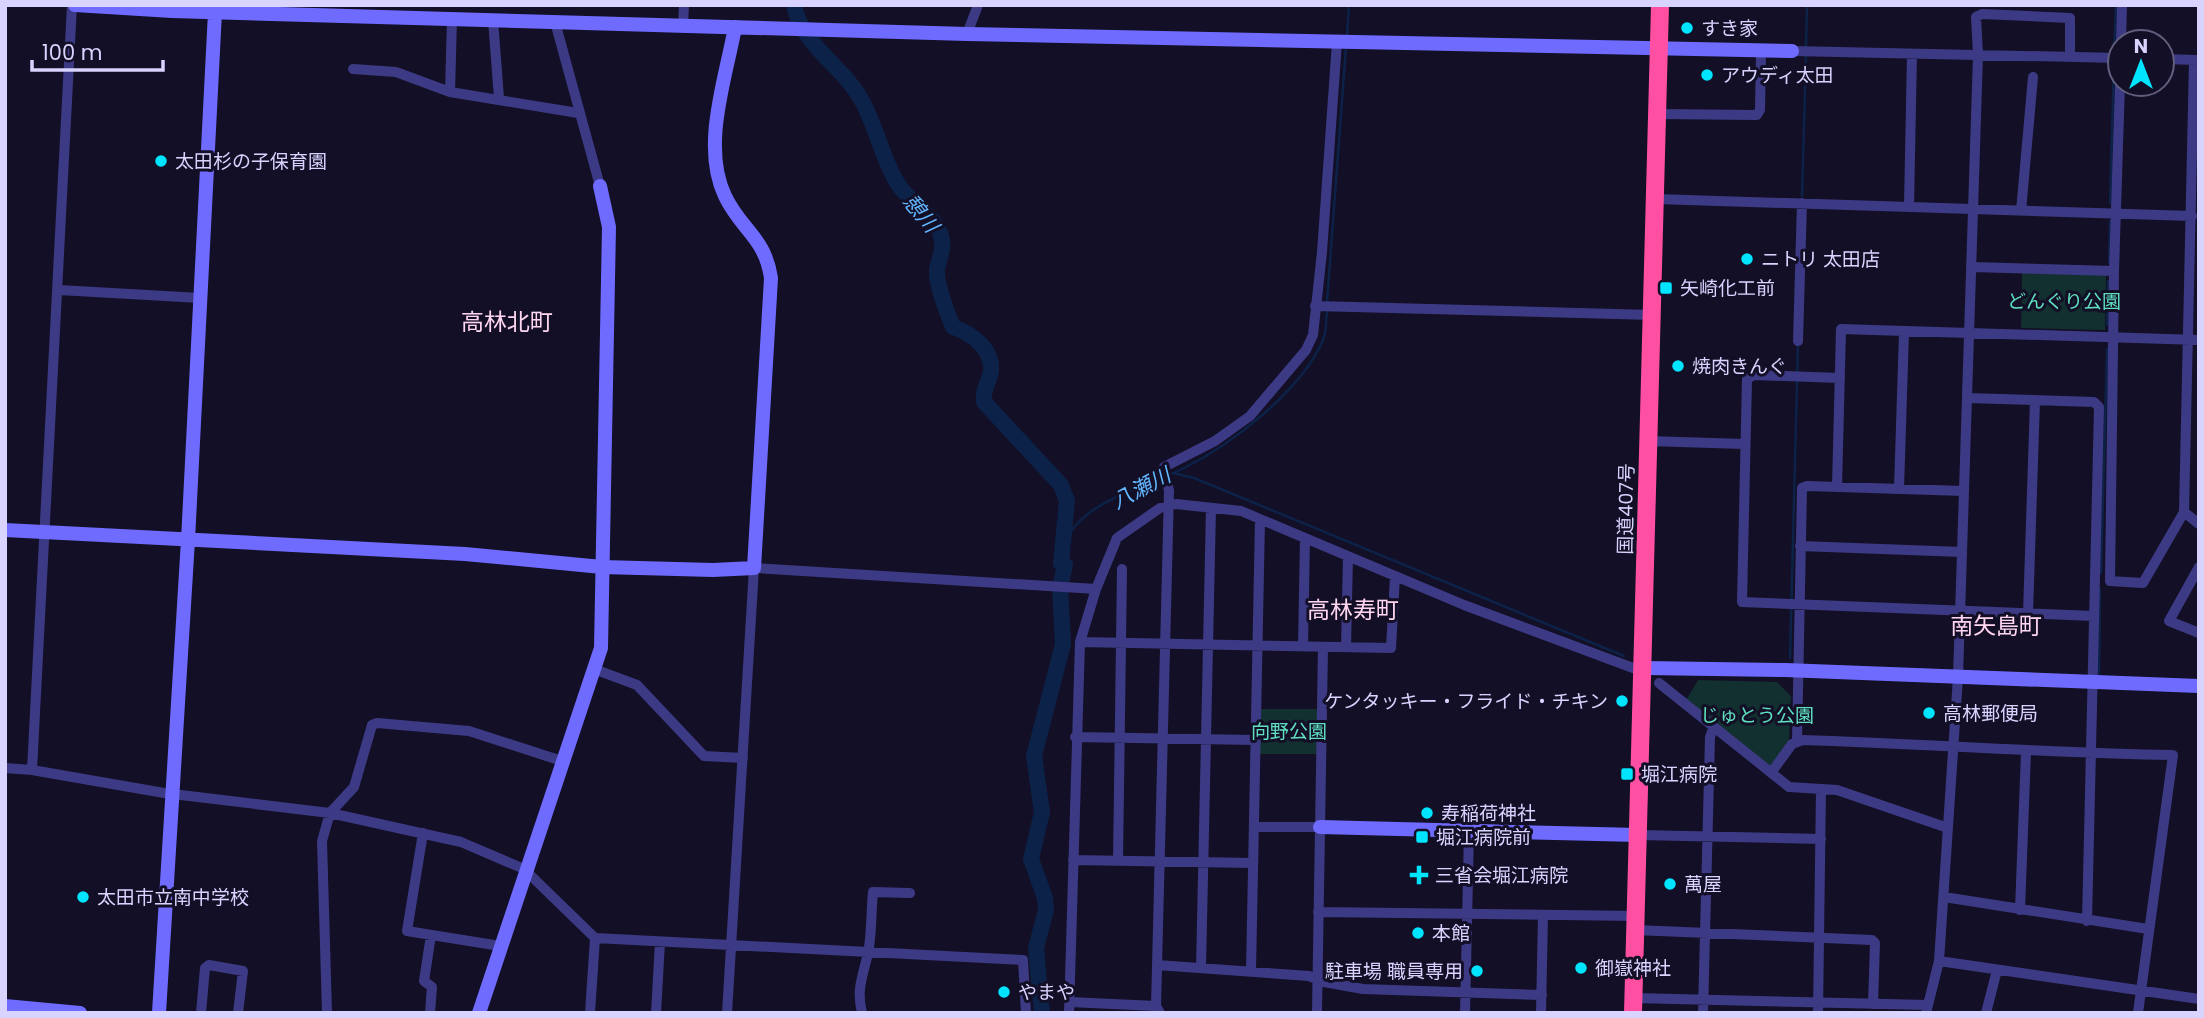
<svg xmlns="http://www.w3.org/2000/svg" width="2204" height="1018" viewBox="0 0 2204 1018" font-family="Poppins,'Noto Sans JP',sans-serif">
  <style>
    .green { fill: #12302f }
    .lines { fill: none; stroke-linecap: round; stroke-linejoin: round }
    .stream { stroke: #0c2248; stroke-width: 2.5 }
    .river { stroke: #0c2248; stroke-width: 16 }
    .street { stroke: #3d3a85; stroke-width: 10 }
    .secondary { stroke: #6f6bff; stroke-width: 14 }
    .highway { stroke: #ff4fa3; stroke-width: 18 }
    .poi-dot { fill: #00e5ff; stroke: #130f26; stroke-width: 2.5 }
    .labels { text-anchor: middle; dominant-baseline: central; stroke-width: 6; stroke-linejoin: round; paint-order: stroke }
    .poi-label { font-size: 19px; fill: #d9d4ff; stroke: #130f26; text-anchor: start }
    .park-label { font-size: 19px; fill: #5fe0c0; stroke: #130f26 }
    .street-label { font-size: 19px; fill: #d9d4ff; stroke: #130f26 }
    .water-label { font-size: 21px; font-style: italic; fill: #62b6ff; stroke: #130f26 }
    .quarter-label { font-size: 23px; fill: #ffd6f0; stroke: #130f26 }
  </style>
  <rect width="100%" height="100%" fill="#130f26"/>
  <path class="green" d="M2022,273L2106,275L2105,330L2021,328Z
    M1698,680L1777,682L1791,696L1789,741L1771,765L1767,766L1686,700Z
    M1259,709H1318V754H1259Z"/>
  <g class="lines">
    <path class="stream" d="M1347,37L1349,5
      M1806,47L1807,5
      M2114,54L2116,5
      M1802,196L1806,54
      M2110,203L2114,61
      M2109,263L2110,221
      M1327,302L1346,47
      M2107,325L2108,281
      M1173,473L1194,478L1624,656
      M1065,565C1066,550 1065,537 1076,525C1099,498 1152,484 1184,468C1231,445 1302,390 1323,340C1327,331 1326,319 1327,309
      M2101,573L2107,349
      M1790,658L1798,343
      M2099,677L2100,590"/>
    <path class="river" d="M794,5C801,41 832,59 853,87C875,116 879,154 898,184C909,202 933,214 940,233C946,248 939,256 937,270C936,285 947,312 953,327C971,333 992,348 991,370C990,382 982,389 984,402L1061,485L1067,501L1061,563L1065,565L1060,588L1063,644L1034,756L1042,812L1031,859L1045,898L1046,910L1036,948L1042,1013"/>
    <path class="street" d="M452,19L450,92L578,113
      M493,20L499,98
      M555,22L600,186
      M683,26L684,5
      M967,34L978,5
      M2121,42L2122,5
      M1792,51L2120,58
      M2162,59L2198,60
      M353,69L396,72L450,92
      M2120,84L2114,271L2110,581L2143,583L2184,512L2194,60
      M1658,114L1757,115L1760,110L1761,51
      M1656,199L2192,216
      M1909,206L1912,54
      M2021,211L2033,77
      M1971,267L2114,271
      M59,290L200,298
      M1315,306L1653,315
      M1798,341L1802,203
      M1840,378L1754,375L1747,379L1742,602L2094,616
      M1967,398L2094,402L2099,407L2087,921
      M1648,441L1744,444
      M1837,487L1841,329L2199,340
      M1899,489L1904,332
      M2184,512L2199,524
      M1800,546L1962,552
      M2199,567L2169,621L2199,633
      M2028,614L2035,400
      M1080,642L1391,648L1395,576
      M1303,646L1305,538
      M1346,647L1348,556
      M594,669L637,685L704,756L743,758
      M1659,683L1789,787L1837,790L1948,828
      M1075,737L1256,740
      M1797,741L1802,488L1807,486L1964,491
      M5,768L32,770L164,793L330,813L461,842L524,869L595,938L1023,960L1026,1013
      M32,770L72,5
      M1771,773L1792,744L1803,740C1927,744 2050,753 2173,755L2138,1013
      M1254,827H1320
      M423,833L407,931L500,946
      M1638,835L1821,839
      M1073,860L1253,863
      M1118,861L1122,569
      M1944,897L2148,929
      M2020,910L2026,752
      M1318,912L1636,916
      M1635,930L1872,940L1875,943L1873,1004
      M1939,961L2199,999
      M1157,965L1309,976L1324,982L1363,989L1542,995
      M1201,968L1211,508
      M1251,971L1260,519
      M1633,998L1928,1005
      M1070,1002L1156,1006
      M201,1013L205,968L209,965L243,971L238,1013
      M327,1013L322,841L330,813L354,787L372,725L377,723L469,731L562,761
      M430,1013L432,987L424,981L431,935
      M590,1013L595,938
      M656,1013L660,942
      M727,1013L754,568L1096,589
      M862,1013C856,989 863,976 868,953C872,934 871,911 873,892L910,893
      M1069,1013L1080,642L1096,589L1117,538L1160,508L1176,504L1241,511L1464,605L1633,668H1644
      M1160,1013L1156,1006L1169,491L1164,467L1215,441L1250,416L1306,350L1313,335L1322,252L1337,42
      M1317,1013L1323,647
      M1465,1013L1469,831
      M1541,1013L1543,915
      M1703,1013L1710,737L1713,729
      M1818,1013L1821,789
      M1926,1013L1939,961L1958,677L1978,55L1976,17L1982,14L2070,18V57
      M1986,1013L1997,970"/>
    <path class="secondary" d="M75,5L172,11L967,34L1792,51
      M5,530L465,554L602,567L713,570L754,568L771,278C765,237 741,230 725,196C701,146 726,78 735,27
      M1645,668L1785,670L2199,686
      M1320,827L1638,835
      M5,1006L80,1013
      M159,1013L188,540L215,12
      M479,1013L601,648L609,227L600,186"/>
    <path class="highway" d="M1633,1013L1660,5"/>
  </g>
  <g class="poi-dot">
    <circle cx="1687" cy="28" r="7"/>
    <circle cx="1707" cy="75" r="7"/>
    <circle cx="161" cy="161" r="7"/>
    <circle cx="1747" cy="259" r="7"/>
    <rect x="1659" y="281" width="14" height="14" rx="3.5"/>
    <circle cx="1678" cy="366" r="7"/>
    <circle cx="1622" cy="701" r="7"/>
    <circle cx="1929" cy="713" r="7"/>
    <rect x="1620" y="767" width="14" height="14" rx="3.5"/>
    <circle cx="1427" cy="813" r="7"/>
    <rect x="1415" y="830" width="14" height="14" rx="3.5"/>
    <path d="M1415.5 864.5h7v7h7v7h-7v7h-7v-7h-7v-7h7z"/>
    <circle cx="1670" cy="884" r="7"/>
    <circle cx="83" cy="897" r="7"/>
    <circle cx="1418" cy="933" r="7"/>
    <circle cx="1581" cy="968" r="7"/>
    <circle cx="1477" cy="971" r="7"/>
    <circle cx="1004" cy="992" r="7"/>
  </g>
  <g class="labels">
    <g class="poi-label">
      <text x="1701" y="28">すき家</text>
      <text x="1721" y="75">アウディ太田</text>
      <text x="175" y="161">太田杉の子保育園</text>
      <text x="1761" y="259">ニトリ 太田店</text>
      <text x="1680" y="288">矢崎化工前</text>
      <text x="1692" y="366">焼肉きんぐ</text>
      <text x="1608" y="701" text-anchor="end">ケンタッキー・フライド・チキン</text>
      <text x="1943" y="713">高林郵便局</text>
      <text x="1641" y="774">堀江病院</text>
      <text x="1441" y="813">寿稲荷神社</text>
      <text x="1436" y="837">堀江病院前</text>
      <text x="1435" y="875">三省会堀江病院</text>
      <text x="1684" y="884">萬屋</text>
      <text x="97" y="897">太田市立南中学校</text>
      <text x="1432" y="933">本館</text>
      <text x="1595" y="968">御嶽神社</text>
      <text x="1463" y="971" text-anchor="end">駐車場 職員専用</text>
      <text x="1018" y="992">やまや</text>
    </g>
    <g class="park-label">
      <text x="2064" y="301">どんぐり公園</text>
      <text x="1757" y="715">じゅとう公園</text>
      <text x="1289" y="731">向野公園</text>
    </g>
    <g class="street-label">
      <text transform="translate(1626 509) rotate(-89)">国道407号</text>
    </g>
    <g class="water-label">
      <text transform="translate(921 213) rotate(51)">憩川</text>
      <text transform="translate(1141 488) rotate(-28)">八瀬川</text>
    </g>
    <g class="quarter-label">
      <text x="507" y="322">高林北町</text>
      <text x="1353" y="610">高林寿町</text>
      <text x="1996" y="626">南矢島町</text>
    </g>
  </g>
  <rect width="2204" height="1018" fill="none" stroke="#d9d4ff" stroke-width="14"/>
  <g transform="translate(2141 63)"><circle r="33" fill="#130f26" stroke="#625e7d" stroke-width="2"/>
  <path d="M0-5L12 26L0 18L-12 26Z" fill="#00e5ff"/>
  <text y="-10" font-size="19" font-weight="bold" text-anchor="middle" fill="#d9d4ff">N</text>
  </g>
  <path d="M32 60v10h131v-10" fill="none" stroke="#d9d4ff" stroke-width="3.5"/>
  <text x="42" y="60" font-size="21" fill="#d9d4ff" stroke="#130f26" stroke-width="5" paint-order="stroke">100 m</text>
</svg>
